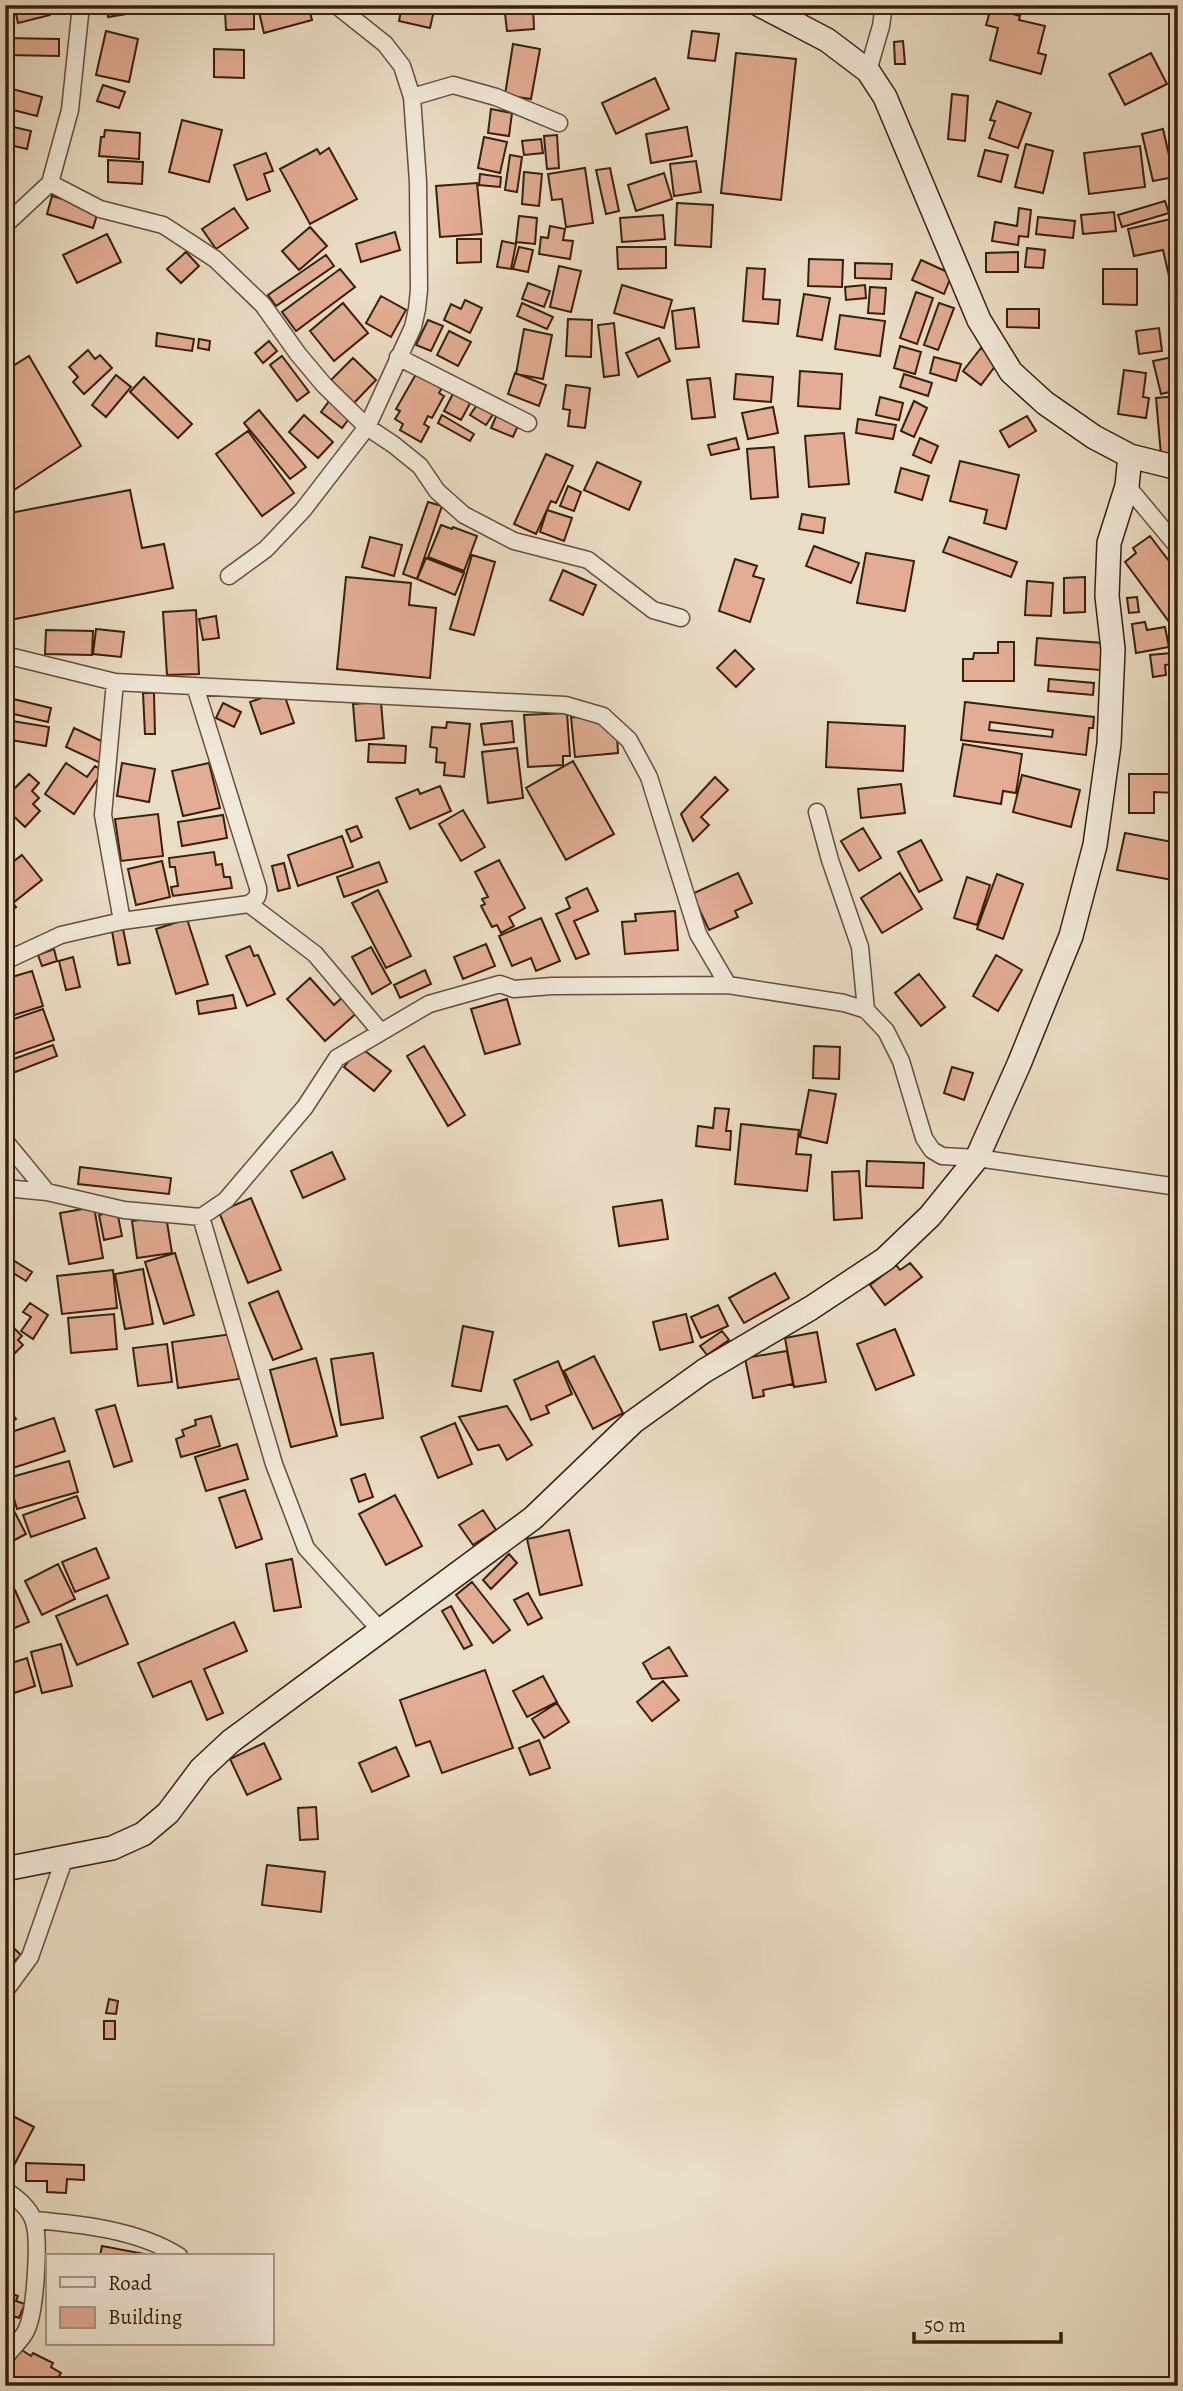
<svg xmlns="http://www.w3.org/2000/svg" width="1183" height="2391" viewBox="0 0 1183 2391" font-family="Alegreya,serif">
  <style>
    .building { fill: #e2ad94; stroke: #38200e; stroke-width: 2; fill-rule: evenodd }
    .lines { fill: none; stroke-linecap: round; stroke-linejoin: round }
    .street-casing { stroke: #644f3c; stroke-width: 19 }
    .secondary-casing { stroke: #38200e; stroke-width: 26 }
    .street { stroke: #f1e9d9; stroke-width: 16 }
    .secondary { stroke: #f1e9d9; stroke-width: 23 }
  </style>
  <rect width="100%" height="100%" fill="#eaddc5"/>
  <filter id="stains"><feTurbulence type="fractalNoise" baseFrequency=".00286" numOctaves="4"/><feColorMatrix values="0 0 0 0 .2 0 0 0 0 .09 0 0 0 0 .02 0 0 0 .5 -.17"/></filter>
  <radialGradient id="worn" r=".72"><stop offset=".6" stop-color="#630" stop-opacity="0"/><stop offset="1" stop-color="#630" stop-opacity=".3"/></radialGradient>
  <path class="building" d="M14,5H48L50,15L18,23Z
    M106,5H126L127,14L108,17Z
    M267,5H308L312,20L264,33L258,8Z
    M402,5L434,10L430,28L399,21Z
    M504,5H533L534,29L507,31Z
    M991,8L1020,16L1019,20L1045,26L1038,53L1046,55L1041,74L990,60L998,28L986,25Z
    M254,10V29L226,30L225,11Z
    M106,31L138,39L129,82L96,75Z
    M692,31L719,34L715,61L688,58Z
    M5,38L59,39V56L5,55Z
    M903,41L905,64H895L894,42Z
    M513,44L540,49L531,99L505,95Z
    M214,49L244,50V78L214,77Z
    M736,53L796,59L781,200L721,193Z
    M1151,53L1167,84L1125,105L1109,74Z
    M655,78L669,109L616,134L602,103Z
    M103,85L125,92L119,108L97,101Z
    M5,87L42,97L37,116L5,108Z
    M952,94L968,96L965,141L948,139Z
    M997,101L1031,113L1018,148L989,138L995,121L990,120Z
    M491,109L512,113L509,136L488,133Z
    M182,120L222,130L209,182L169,172Z
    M5,125L31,131L27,149L5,144Z
    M687,127L692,156L651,163L646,134Z
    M1163,129L1174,177L1153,181L1142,134Z
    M105,130L140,133L139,159L99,156L101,137H104Z
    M557,135L559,168L547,169L544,136Z
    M484,137L507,142L500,173L478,168Z
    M541,139L543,153L524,155L522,141Z
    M1026,144L1053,151L1043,193L1015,187Z
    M1140,146L1145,187L1089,194L1084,153Z
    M329,148L357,199L310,224L280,169L317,149L320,154Z
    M985,150L1008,155L1001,182L978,176Z
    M266,153L273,171L264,174L270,191L247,200L234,165Z
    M510,155L522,157L517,192L505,190Z
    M108,160L143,162L142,184L108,182Z
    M696,161L701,192L674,196L670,164Z
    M585,168L593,223L566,227L562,199L552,200L548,174Z
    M610,168L619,211L606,214L596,170Z
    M524,172L542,174L539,206L522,204Z
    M664,173L672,199L636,211L628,185Z
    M480,174L501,177L500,187L479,185Z
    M477,183L482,234L440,237L436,186Z
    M52,196L99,209L93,228L47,214Z
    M1165,201L1169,213L1122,227L1118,215Z
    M677,203L713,205L711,247L675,245Z
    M234,208L248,228L216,249L202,229Z
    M1019,208L1031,210L1028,237L1019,236L1018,245L992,241L995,222L1017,226Z
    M1114,212L1116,231L1083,234L1081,215Z
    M663,215L665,239L622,242L620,218Z
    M519,216L537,218L535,244L516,242Z
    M1038,217L1075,221L1073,238L1036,234Z
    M1171,219L1178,248V288L1172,289L1163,250L1134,256L1128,229Z
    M550,226L565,229L563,240L573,241L570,259L539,254L541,237L548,238Z
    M310,227L327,246L299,270L282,251Z
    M395,232L400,250L361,262L356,244Z
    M107,234L121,262L77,283L63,255Z
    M457,239H481V262L457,263Z
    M502,241L516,244L511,269L497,267Z
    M519,247L533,250L528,272L513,269Z
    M617,247H666V268L618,269Z
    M1027,248L1045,250L1043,268L1025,267Z
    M186,252L199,266L181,283L167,269Z
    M1018,252V272H986V253Z
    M326,255L334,266L276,306L268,295Z
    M809,259L843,260L842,287L808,286Z
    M921,260L952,274L944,294L912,280Z
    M855,263L892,264L891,279L855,278Z
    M559,266L581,271L571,312L550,307Z
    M747,268L765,269L763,299L780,300L778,324L743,321Z
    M340,269L355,287L296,331L282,312Z
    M1103,269H1137V305L1103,304Z
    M528,283L550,291L544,307L522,299Z
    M622,285L672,300L664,328L614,313Z
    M865,285L866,298L846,300L845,287Z
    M870,287L886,288L884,314L868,313Z
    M916,292L933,298L917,344L900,338Z
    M804,294L830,298L822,340L797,336Z
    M381,296L406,310L391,337L366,323Z
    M465,300L482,308L470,333L444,320L451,304L461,309Z
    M343,303L368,333L334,361L310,331Z
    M522,303L553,317L547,329L517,316Z
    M939,303L954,308L938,350L924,345Z
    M694,308L699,347L676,349L672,311Z
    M1007,309H1039V328L1007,327Z
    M840,315L885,321L880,356L835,349Z
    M568,319L592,320L591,357L566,356Z
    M428,320L443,326L431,351L416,345Z
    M614,323L619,375L604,377L598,325Z
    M1159,328L1162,351L1139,354L1136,331Z
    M524,329L552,335L543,379L516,374Z
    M449,331L471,342L458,366L437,355Z
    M157,333L194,339L192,351L156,346Z
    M659,338L670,361L638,377L626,353Z
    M199,339L210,341L209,350L198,348Z
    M269,341L277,351L263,363L255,353Z
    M900,346L921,352L915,374L894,368Z
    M981,348L999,361L981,385L963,371Z
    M88,350L95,359L100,355L112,368L84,394L73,382L78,377L69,367Z
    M29,356L81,446L5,496V371Z
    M282,356L309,392L297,401L270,365Z
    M1178,356V390L1161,394L1153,361Z
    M934,357L961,364L956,381L930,373Z
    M353,358L376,380L354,403L331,380Z
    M1124,370L1146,373L1143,397L1149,398L1146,418L1118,414Z
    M800,371L842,374L840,409L798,406Z
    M515,373L546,385L539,406L508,394Z
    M416,374L442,388L439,393L444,396L432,418L428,416L424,424L429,427L421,442L400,430L403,424L395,419L400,411L396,409Z
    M736,374L773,377L771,402L734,399Z
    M904,374L932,383L928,396L900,387Z
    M116,375L131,387L106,417L92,405Z
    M144,377L192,424L178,438L130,392Z
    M710,378L715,417L692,419L687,380Z
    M566,385L590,388L585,428L568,426L570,410L563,409Z
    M456,388L473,398L461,420L444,411Z
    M1178,396V453L1161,455L1156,398Z
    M880,397L903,403L899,420L876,415Z
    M330,400L351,416L342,428L321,412Z
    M914,401L927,408L914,437L901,431Z
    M479,402L494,413L486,425L470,415Z
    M773,407L778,433L748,439L742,413Z
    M259,410L306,467L290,479L244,423Z
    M498,412L520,421L513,437L491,428Z
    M304,415L333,442L318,458L289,432Z
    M442,415L474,434L470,441L438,423Z
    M1027,416L1036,431L1009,447L1000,431Z
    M858,419L896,425L893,439L856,433Z
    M248,431L294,493L262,516L216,454Z
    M844,433L849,484L809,487L805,436Z
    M736,438L739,449L711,455L708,445Z
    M920,438L938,446L931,463L913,455Z
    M774,447L778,497L751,499L747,449Z
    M546,454L573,466L556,503L551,501L536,534L514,524Z
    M960,461L1019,475L1006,529L984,523L987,510L950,501Z
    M597,462L641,482L629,510L584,490Z
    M901,468L929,476L922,500L895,492Z
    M568,486L581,492L574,511L560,506Z
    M130,490L142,548L164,544L173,588L5,621V514Z
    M428,502L442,506L417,579L403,574Z
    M547,510L572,518L564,541L540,532Z
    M802,514L825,518L823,533L799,529Z
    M441,525L452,529L453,527L477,536L464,571L428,557Z
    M1150,536L1178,573V634L1125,562L1136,553L1133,548Z
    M370,537L402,545L394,576L362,567Z
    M949,537L1017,562L1011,577L943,552Z
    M814,546L859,563L851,583L806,566Z
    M866,553L914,561L905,611L857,603Z
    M472,555L495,562L474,635L450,629Z
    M426,558L464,573L455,595L417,579Z
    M735,559L757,566L753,576L764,579L750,622L719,611Z
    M563,570L596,585L583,615L550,600Z
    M346,577L411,583L409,605L436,608L430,678L337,669Z
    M1085,577V612L1064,613V578Z
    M1027,581L1053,583L1051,616L1025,615Z
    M1137,597L1139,612L1129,613L1127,598Z
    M196,610L199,674L167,675L163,612Z
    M216,616L219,638L203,640L199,619Z
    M1145,622L1147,630L1165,627L1169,647L1136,653L1132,624Z
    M96,629L124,632L121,657L93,654Z
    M46,630L93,631L92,655L45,654Z
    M1037,638L1103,643L1101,670L1035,665Z
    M998,642H1014V681H963V659H973L974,653H998Z
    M735,650L754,669L736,687L717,668Z
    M1171,653L1172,664L1165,665L1166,675L1153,677L1150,655Z
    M1049,679L1094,683L1093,695L1048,691Z
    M143,693H154L155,734H145Z
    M276,693L284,694L294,723L261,734L250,702Z
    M5,697L51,708L48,722L5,712Z
    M381,702L384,738L356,741L353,704Z
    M965,702L1094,717L1093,728H1089L1086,755L961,740ZM990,722L1053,730L1052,737L989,730Z
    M223,703L241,712L234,727L216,718Z
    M567,713L570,756H563V765L528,767L524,715Z
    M571,717L591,718L617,735L618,753L575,757Z
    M6,720L49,727L46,746L5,739Z
    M512,721L514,742L484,745L481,724Z
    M447,722L470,724L464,777L444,775L445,763L436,762L437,748L430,747L432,727L446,728Z
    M828,722L905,726L903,771L826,767Z
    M74,728L114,747L105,765L66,747Z
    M369,744L406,746L405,763L368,762Z
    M963,744L1022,754L1016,793L1003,791L1001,804L954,796Z
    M517,748L523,798L488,803L482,752Z
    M573,761L614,834L566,860L526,788Z
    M66,763L87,777L95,766L103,771L74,814L45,794Z
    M122,763L155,769L149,802L117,796Z
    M209,763L220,808L183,816L172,771Z
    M29,774L39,783L32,791L39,798L33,804L40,811L25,827L5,808V798Z
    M1129,774H1176V793L1154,792V813H1129Z
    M1022,775L1080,790L1071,827L1013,812Z
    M715,777L728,790L701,817L709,825L693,841L681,814Z
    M901,784L905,813L861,818L858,789Z
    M440,786L451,811L410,829L396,798L418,789L420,794Z
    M463,810L485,847L461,861L439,824Z
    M158,814L163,856L121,861L115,819Z
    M223,815L227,838L182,846L178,822Z
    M357,826L362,837L351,842L346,830Z
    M863,828L881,858L859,871L841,841Z
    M1125,833L1178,843V881L1117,870Z
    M342,836L353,867L298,886L288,855Z
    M921,840L942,880L919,892L898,852Z
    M214,852L216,865L222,864L224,877H230L232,888L173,896L171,887L178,886L175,867H170L169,858Z
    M22,855L42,880L13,903L16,907L5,916V868Z
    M499,860L525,908L509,917L514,926L501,933L497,925L492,927L481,906L485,904L482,899L488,897L475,872Z
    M162,861L170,897L136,905L128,869Z
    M379,862L387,882L344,897L337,877Z
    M284,863L290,888L278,891L272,866Z
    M738,873L752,903L735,911L738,917L709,930L692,894Z
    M900,873L922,909L882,933L861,898Z
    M997,874L1023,884L1003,939L977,929Z
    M967,877L990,885L977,925L954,918Z
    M587,888L598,911L574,921L589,954L576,959L556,914L570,908L566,898Z
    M378,890L411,956L386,968L352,903Z
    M675,911L678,950L625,954L622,922L636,921L635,914Z
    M541,918L560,961L536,971L531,958L512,966L499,936Z
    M187,919L208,984L176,994L156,929Z
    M123,929L130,963L118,965L112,931Z
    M486,944L495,966L463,979L454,957Z
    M250,946L254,956L258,955L275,994L247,1006L226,956Z
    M371,947L391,983L372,994L352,957Z
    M54,949L57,961L42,966L38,955Z
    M996,955L1022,970L998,1011L973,996Z
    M73,957L80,987L66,990L59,961Z
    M425,970L431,984L400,998L394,985Z
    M32,971L43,1006L5,1018V979Z
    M919,974L945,1007L921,1026L895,993Z
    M310,978L334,1005L345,995L359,1011L325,1041L287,999Z
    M233,995L236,1008L199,1014L197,1001Z
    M507,999L520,1044L485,1054L471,1009Z
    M43,1009L54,1040L14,1054L5,1022Z
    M53,1045L57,1056L5,1076V1062Z
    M424,1046L465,1115L448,1126L407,1056Z
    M814,1046L840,1047L839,1079L813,1078Z
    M360,1047L391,1071L374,1091L344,1067Z
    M952,1067L973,1073L964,1100L944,1093Z
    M809,1090L836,1094L827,1143L800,1137Z
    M715,1108L729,1109L726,1131H731L730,1150L696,1146L698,1126L713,1128Z
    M741,1124L799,1130L796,1154L811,1155L807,1191L735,1184Z
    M332,1152L345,1179L303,1198L291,1171Z
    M867,1161L924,1163L923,1188L866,1186Z
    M80,1167L171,1178L169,1194L78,1184Z
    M859,1171L862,1218L834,1220L832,1172Z
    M251,1198L281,1270L248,1283L219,1212Z
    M662,1200L668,1239L619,1246L613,1207Z
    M94,1207L103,1258L69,1264L60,1213Z
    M117,1211L122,1236L104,1240L99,1215Z
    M166,1216L172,1253L137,1258L132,1221Z
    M175,1253L194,1315L164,1324L145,1262Z
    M5,1255L32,1272L26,1281L5,1268Z
    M910,1263L922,1277L885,1305L870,1285L896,1265L900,1270Z
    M143,1269L153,1324L125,1329L115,1274Z
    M113,1270L117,1308L62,1314L57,1276Z
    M775,1273L789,1298L744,1323L729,1298Z
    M278,1291L302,1349L273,1360L249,1303Z
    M30,1303L48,1315L33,1339L21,1331L31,1317L23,1312Z
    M718,1305L728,1326L701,1338L691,1317Z
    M114,1314L117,1349L71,1353L68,1318Z
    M686,1314L693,1342L660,1350L653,1322Z
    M6,1320L22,1336L18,1340L23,1345L5,1363Z
    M463,1326L493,1332L481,1391L452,1386Z
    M895,1329L914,1375L876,1390L857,1344Z
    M722,1331L729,1340L707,1355L700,1346Z
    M817,1332L826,1382L794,1387L785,1338Z
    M232,1334L239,1379L178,1388L172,1342Z
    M167,1344L172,1382L138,1386L133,1348Z
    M787,1351L793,1384L763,1390L764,1396L753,1398L745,1358Z
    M373,1353L383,1418L341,1425L331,1359Z
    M594,1356L623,1413L593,1429L564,1371Z
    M316,1358L337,1436L291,1447L270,1370Z
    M558,1361L572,1394L546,1406L549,1413L531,1420L514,1380Z
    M5,1404L16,1419L5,1426Z
    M115,1405L132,1461L114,1467L96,1410Z
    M507,1406L532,1445L507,1460L499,1445L478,1450L459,1417Z
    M211,1416L220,1446L181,1457L176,1439L184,1436L182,1430L196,1425L195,1420Z
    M54,1418L65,1451L7,1470L5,1434Z
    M455,1423L472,1464L438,1478L421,1437Z
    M237,1444L248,1479L206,1491L195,1457Z
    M69,1461L78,1492L17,1509L8,1478Z
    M365,1474L373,1497L359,1502L351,1479Z
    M245,1490L262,1539L236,1548L219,1498Z
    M395,1495L422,1546L386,1565L359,1514Z
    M77,1496L85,1518L31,1537L23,1515Z
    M11,1505L26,1534L5,1545V1508Z
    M483,1510L496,1530L473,1545L459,1525Z
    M569,1530L582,1585L540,1595L527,1539Z
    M96,1548L109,1578L75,1592L62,1562Z
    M509,1554L517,1563L491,1589L483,1580Z
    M292,1559L301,1607L274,1611L266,1564Z
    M58,1564L75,1599L42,1615L25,1581Z
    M472,1582L510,1630L493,1643L456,1595Z
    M15,1590L29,1622L5,1632V1594Z
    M528,1593L542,1618L528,1625L514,1600Z
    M107,1595L128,1644L77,1665L56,1616Z
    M451,1606L472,1645L464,1649L442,1611Z
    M234,1622L247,1651L204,1669L223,1713L207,1720L191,1681L153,1697L138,1663Z
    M61,1644L72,1686L42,1693L31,1652Z
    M669,1647L687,1676L652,1679L643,1663Z
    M27,1658L35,1686L5,1696V1665Z
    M485,1670L513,1748L442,1773L430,1741L416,1746L400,1700Z
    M543,1676L557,1702L527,1717L513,1691Z
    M663,1681L679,1700L652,1721L637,1702Z
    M557,1703L569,1722L544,1738L532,1719Z
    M539,1740L550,1768L530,1775L519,1748Z
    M264,1743L281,1779L247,1795L230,1759Z
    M396,1747L409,1776L372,1792L359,1763Z
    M316,1807L318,1839L300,1840L298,1808Z
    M267,1865L325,1872L321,1912L262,1905Z
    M5,1940L21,1955L5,1971Z
    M109,1999L118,2001L116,2014L106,2013Z
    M104,2021H115V2039H104Z
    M7,2113L34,2127L12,2169L5,2165V2117Z
    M26,2163L84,2165V2180L67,2179L66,2193L47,2192V2181H26Z
    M102,2246L150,2255V2256H100Z
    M5,2291L18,2296L16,2301L25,2304L19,2318L5,2313Z
    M20,2349L31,2356L33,2353L53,2363L51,2367L61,2373L52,2386H24L7,2374Z"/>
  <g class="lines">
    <g class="street-casing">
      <path id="street" d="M868,71L881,26L884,5
        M412,97L453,85L496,97L559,123
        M50,183L100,209L163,225L215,259L263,305L298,354L324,385L367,427L394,445L420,466L437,491L464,515L514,541L588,560L653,610L681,618
        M5,225L50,183L70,110L81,5
        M398,357L528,423
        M1127,486L1178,547
        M229,576L266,549L303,510L367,427L413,327L417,309L419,290L418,182L412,97L402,66L385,44L336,5
        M5,655L115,682L565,705L603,716L629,740L649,777L698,934L728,985
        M115,682L103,815L122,921
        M817,812L830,860L860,947L866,1010
        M249,904L315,954L380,1031
        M5,961L61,935L122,921L249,904C256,899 259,897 258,888L195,686
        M5,1141L47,1192
        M5,1188L47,1192L124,1210L201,1217L226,1200L305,1107L337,1058L429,1004L500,984L514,989L552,986L728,985L844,1003L866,1010L886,1031L901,1061L924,1138L932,1150L942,1156L977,1158L1178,1187
        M201,1217L274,1464L306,1548L381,1631
        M5,1991L30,1957L65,1857
        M5,2190C17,2198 30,2208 34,2222C40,2240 35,2308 28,2326C25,2337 12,2348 5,2357
        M34,2220C81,2224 138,2230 179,2256"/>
    </g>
    <g class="secondary-casing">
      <path id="secondary" d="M760,5L827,40L868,71L885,97L979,320L1011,372L1045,403L1094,437L1130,456L1178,468
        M5,1869L112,1848L143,1834L168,1813L201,1769L231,1741L533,1518L633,1422L704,1371L811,1308L885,1259L930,1216L977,1158L1019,1064L1071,936L1095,845L1109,744L1113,649L1107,596L1109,543L1127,486L1130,456"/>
    </g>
    <use href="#street" class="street"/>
    <use href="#secondary" class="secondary"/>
  </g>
  <rect width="1183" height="2391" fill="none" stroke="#eaddc5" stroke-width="28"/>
  <rect x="7" y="7" width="1169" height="2377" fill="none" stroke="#38200e" stroke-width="3.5"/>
  <rect x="14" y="14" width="1155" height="2363" fill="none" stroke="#38200e" stroke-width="2"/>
  <rect x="46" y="2254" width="228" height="91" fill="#f1e9d9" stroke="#a79988" stroke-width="2"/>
  <rect x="60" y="2277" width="35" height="10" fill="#f1e9d9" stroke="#a79988" stroke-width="2"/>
  <text x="108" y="2290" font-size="21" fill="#38200e">Road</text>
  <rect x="60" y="2307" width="35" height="21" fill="#e2ad94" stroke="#a79988" stroke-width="2"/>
  <text x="108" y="2324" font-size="21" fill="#38200e">Building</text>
  <path d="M914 2332v10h147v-10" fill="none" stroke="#38200e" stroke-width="3.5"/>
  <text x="924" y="2332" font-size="21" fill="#38200e" stroke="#f1e9d9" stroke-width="5" paint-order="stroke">50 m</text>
  <rect width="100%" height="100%" filter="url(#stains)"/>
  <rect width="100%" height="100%" fill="url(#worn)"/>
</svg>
